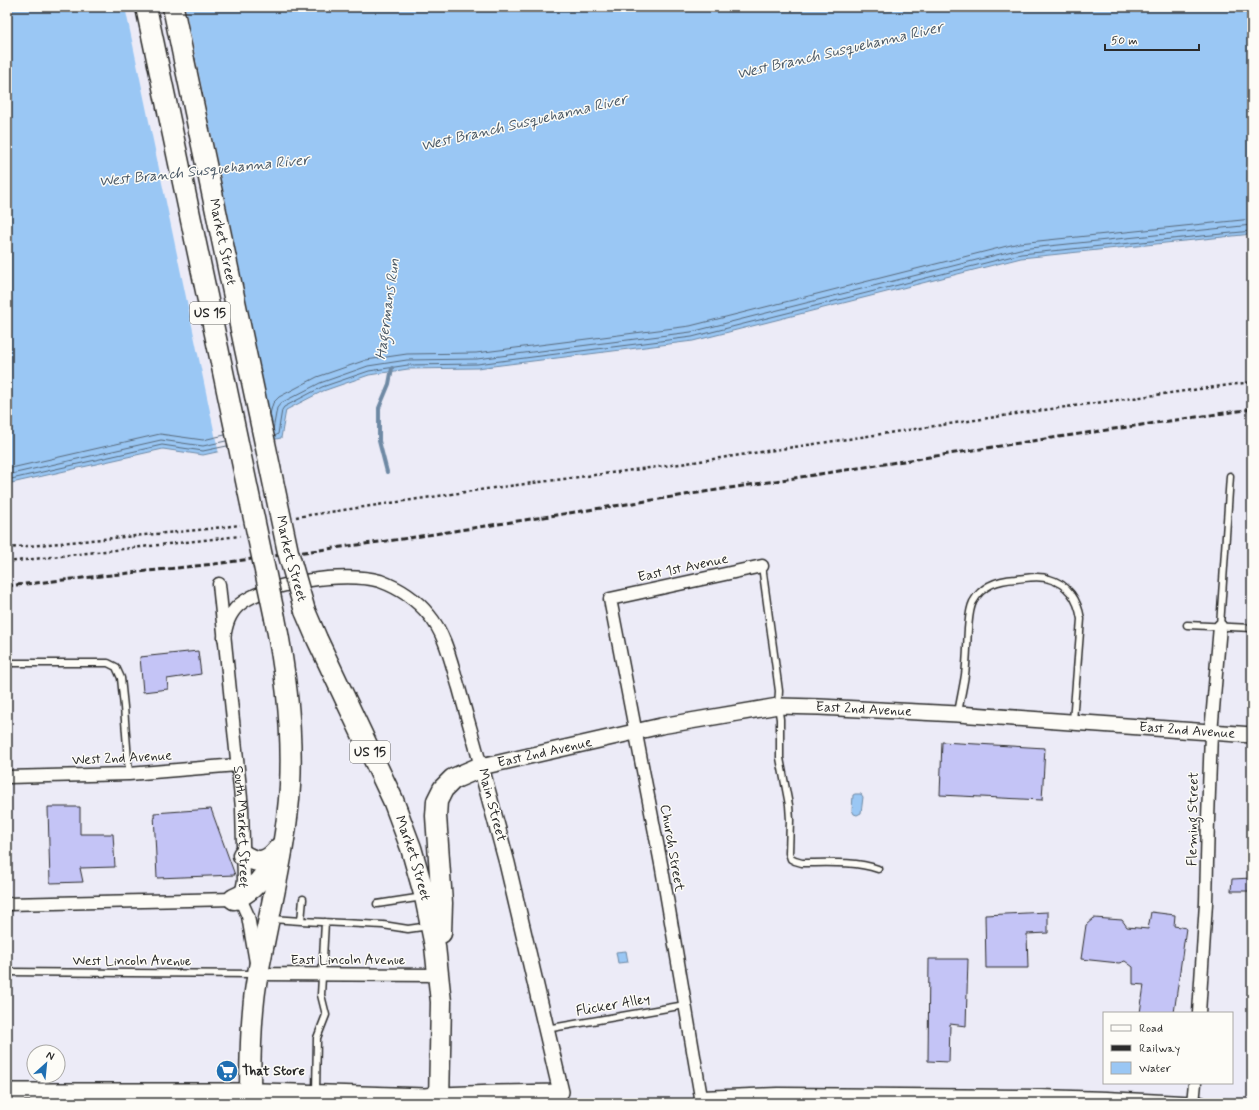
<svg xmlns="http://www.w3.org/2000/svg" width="1259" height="1110" viewBox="0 0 1259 1110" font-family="Mynerve,sans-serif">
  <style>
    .water { fill: #9ac7f4; stroke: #6e89a4 }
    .pier { fill: #ecebf7 }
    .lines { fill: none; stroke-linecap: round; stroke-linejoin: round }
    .shore { stroke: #57697b; stroke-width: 1 }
    .stream { stroke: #6e89a4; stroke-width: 4 }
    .building { fill: #c4c4f6; stroke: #2b2b2b }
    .service-casing { stroke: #2b2b2b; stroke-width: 9 }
    .minor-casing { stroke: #2b2b2b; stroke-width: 15 }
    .tertiary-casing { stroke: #2b2b2b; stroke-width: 18 }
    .secondary-casing { stroke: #2b2b2b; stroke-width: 20 }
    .trunk-casing { stroke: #2b2b2b; stroke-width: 23 }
    .path { stroke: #2b2b2b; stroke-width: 2.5; stroke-dasharray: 3 3; stroke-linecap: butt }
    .service { stroke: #fdfcf7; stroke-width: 6 }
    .minor { stroke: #fdfcf7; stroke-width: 12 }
    .tertiary { stroke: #fdfcf7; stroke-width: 15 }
    .secondary { stroke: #fdfcf7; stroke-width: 17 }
    .trunk { stroke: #fdfcf7; stroke-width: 20 }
    .rail { stroke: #2b2b2b; stroke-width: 3; stroke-dasharray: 6 3; stroke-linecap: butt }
    .trunk-bridge-casing { stroke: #2b2b2b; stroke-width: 23; stroke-linecap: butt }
    .trunk-bridge { stroke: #fdfcf7; stroke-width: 20 }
    .labels { text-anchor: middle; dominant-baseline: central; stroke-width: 3; stroke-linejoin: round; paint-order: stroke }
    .shield { fill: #fdfcf7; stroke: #6a6a68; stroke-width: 1 }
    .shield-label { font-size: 13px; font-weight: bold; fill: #2b2b2b }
    .street-label { font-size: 14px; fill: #2b2b2b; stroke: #fdfcf7 }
    .poi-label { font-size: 14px; font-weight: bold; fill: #2b2b2b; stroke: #fdfcf7; text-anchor: start }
    .water-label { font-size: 15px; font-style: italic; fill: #4c5a67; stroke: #fdfcf7 }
  </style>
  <rect width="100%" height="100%" fill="#ecebf7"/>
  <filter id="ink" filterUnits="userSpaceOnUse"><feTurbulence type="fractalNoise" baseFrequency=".025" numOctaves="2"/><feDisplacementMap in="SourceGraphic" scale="8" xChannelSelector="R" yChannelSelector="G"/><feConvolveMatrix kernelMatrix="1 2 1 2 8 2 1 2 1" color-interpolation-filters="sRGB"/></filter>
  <g filter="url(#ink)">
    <path class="water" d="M7,7H1252V234L1021,258L693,341L477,368L408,369L369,375L323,391L286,410L281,438L203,455L163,449L7,484Z
      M855,794H861L863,797L861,813L857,815L854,814L852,810L853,795Z
      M626,951L628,962L618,963L616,952Z"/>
    <path class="pier" d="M125,7H185L276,442L219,454Z"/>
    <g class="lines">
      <path class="shore" d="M270,414L273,403L279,397L317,377L366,360L407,354L476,353L690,326L1019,243L1252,219
        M273,430L277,408L281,403L320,383L368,366L407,360L477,359L691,332L1020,249L1252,225
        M275,436L278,434L282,410L284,407L322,387L369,371L408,365L477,364L692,337L1021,254L1252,231
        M7,469L160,434L203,440L225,435
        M7,475L161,440L203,446L226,441
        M7,480L162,445L203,451L227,446"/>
      <path class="stream" d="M387,472L379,441V408L389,384L392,368"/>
    </g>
    <path class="building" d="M198,651L201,674L167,679L168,689L143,692L140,657Z
      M942,742L1045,748L1042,800L940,795Z
      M48,807H80V834H113L115,867L80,868L83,882L50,883Z
      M211,809L235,875L157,878L154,813Z
      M1252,878V891H1231L1232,879Z
      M1048,912V933L1027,934L1028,968H986L985,915Z
      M1151,912L1175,915L1174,926L1186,928L1174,1013H1140L1144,985L1133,984V967L1125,961L1119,963L1081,959L1086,925L1094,918L1122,920L1127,927L1148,929Z
      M929,959H968L966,1026L950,1024L949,1062L928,1061Z"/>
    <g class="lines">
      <g class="service-casing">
        <path id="service" d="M762,566L779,691L778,706L780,719V758L789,805L790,820L789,853L791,859L795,861L802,863C827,863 855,861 878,869
          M1187,625L1252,628
          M1220,626L1230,476
          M7,663H108L116,667L121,678L124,707L129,774
          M958,713C960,701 963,688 965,675C967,660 967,644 968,629C969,620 969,610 973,602C982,585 998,580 1016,579C1027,578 1039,575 1049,579C1068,584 1078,600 1081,619L1073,721
          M377,904L423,897
          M272,919L301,921L303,899
          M301,921L383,925L408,929L429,926
          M7,972L255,974
          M546,1029L685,1005
          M316,1092L317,1038L326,1015L321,995L325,922"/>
      </g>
      <g class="minor-casing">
        <g id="minor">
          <path id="s1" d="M219,584L242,808L244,880L242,891L238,896"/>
          <path d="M224,638C226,625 229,614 239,605C267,582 345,571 380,581C399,588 416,599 429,615C446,635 451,663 459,688C466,714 474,740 481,767"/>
          <path d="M7,777L129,774L237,765"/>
          <path d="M234,899L243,905L248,916L258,974L439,975"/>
          <path d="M7,904L234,899"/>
          <path d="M1199,1013L1206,903L1208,819L1211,733L1220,626"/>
          <path d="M701,1097L778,1094L1039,1096L1106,1098L1201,1103"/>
          <path d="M702,1103L662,869L610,599L762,566"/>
          <path d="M1193,1103L1195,1083"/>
        </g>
      </g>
      <g class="tertiary-casing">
        <g id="tertiary">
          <path id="s2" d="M440,1095L497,1093L561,1092L507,863L481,767L661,726L778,706L819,707L958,714L1252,735"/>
        </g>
      </g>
      <g class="secondary-casing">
        <path id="secondary" d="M7,1092H263L426,1097L440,1095"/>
      </g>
      <g class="trunk-casing">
        <g id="trunk">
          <path d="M173,7L184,60"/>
          <path id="s3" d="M305,611L317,639L393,800L411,848L425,897L435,946L441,1002L439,1103"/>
          <path d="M243,855C259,865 268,862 279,848"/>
          <path d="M234,899C255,890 266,875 276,855"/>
          <path d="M441,933L442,903L436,816L437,801L443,789L453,779L481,767"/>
          <path d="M250,1103C250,1069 250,1034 254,1000C256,979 261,959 265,938C275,888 287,837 290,786C293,729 286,673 275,618"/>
        </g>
      </g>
      <path class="path" d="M296,517L486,489L680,464L1029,412L1252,382
        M7,548L198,530L240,525
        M7,562L240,536"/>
      <use href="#service" class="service"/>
      <use href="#minor" class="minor"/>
      <use href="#tertiary" class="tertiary"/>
      <use href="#secondary" class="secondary"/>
      <use href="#trunk" class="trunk"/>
      <path class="rail" d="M7,586L214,564L402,539L1045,439L1252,409"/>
      <g class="trunk-bridge-casing">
        <g id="trunk-bridge">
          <path d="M146,7L275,618"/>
          <path id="s4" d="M184,60L288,552L305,611"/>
        </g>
      </g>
      <use href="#trunk-bridge" class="trunk-bridge"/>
    </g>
  </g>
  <defs>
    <g id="supermarket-disc" transform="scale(1.15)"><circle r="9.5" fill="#1f6fb2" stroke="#fdfcf7"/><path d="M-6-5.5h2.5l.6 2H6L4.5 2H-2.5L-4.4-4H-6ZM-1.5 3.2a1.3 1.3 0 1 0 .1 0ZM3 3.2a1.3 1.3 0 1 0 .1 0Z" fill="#fff"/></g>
  </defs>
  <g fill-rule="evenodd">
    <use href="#supermarket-disc" x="227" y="1071"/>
  </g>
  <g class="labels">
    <g class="shield">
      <rect x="190" y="302" width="40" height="22" rx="3"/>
      <rect x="350" y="741" width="40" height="22" rx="3"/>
    </g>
    <g class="shield-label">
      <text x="210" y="313">US 15</text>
      <text x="370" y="752">US 15</text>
    </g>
    <g class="street-label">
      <text stroke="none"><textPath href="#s4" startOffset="186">Market Street</textPath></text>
      <text stroke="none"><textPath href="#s4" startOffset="510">Market Street</textPath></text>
      <text transform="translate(683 568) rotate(-12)">East 1st Avenue</text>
      <text stroke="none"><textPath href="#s2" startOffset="845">East 2nd Avenue</textPath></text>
      <text stroke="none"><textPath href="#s2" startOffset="1169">East 2nd Avenue</textPath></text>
      <text stroke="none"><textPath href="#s2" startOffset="521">East 2nd Avenue</textPath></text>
      <text transform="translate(122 758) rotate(-3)">West 2nd Avenue</text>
      <text transform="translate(492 805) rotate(75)">Main Street</text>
      <text transform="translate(1193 819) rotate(-89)">Fleming Street</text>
      <text stroke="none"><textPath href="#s1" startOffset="244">South Market Street</textPath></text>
      <text transform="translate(672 848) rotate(80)">Church Street</text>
      <text stroke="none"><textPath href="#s3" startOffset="270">Market Street</textPath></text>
      <text x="348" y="960">East Lincoln Avenue</text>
      <text x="132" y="961">West Lincoln Avenue</text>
      <text transform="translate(613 1005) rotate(-10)">Flicker Alley</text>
    </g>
    <g class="poi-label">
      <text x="242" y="1071">That Store</text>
    </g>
    <g class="water-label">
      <text transform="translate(840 51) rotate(-13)">West Branch Susquehanna River</text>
      <text transform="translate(524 123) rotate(-13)">West Branch Susquehanna River</text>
      <text transform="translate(204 171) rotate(-6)">West Branch Susquehanna River</text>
      <text transform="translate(388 309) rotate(-82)">Hagermans Run</text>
    </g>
  </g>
  <rect width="1259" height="1110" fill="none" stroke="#fdfcf7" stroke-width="24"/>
  <rect x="12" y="12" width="1235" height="1086" fill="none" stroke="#2b2b2b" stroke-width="1.5" filter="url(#ink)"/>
  <rect x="1103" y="1012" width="130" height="72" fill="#fdfcf7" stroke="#a9a8a5"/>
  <rect x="1111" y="1025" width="20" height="6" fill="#fdfcf7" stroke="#a9a8a5"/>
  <text x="1139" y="1032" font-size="12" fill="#2b2b2b">Road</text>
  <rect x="1111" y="1045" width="20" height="6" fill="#2b2b2b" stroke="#a9a8a5"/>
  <text x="1139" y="1052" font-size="12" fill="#2b2b2b">Railway</text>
  <rect x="1111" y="1062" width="20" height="12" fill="#9ac7f4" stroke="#a9a8a5"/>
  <text x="1139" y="1072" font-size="12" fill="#2b2b2b">Water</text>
  <g transform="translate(46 1064) rotate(27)"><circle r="19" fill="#fdfcf7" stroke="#a9a8a5"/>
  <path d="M0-3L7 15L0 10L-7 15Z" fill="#1f6fb2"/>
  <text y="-6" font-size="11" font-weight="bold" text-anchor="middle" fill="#2b2b2b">N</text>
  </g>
  <path d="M1105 44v6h94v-6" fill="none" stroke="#2b2b2b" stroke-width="2"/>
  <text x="1111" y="44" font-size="12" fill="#2b2b2b" stroke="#fdfcf7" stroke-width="3" paint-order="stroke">50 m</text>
</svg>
